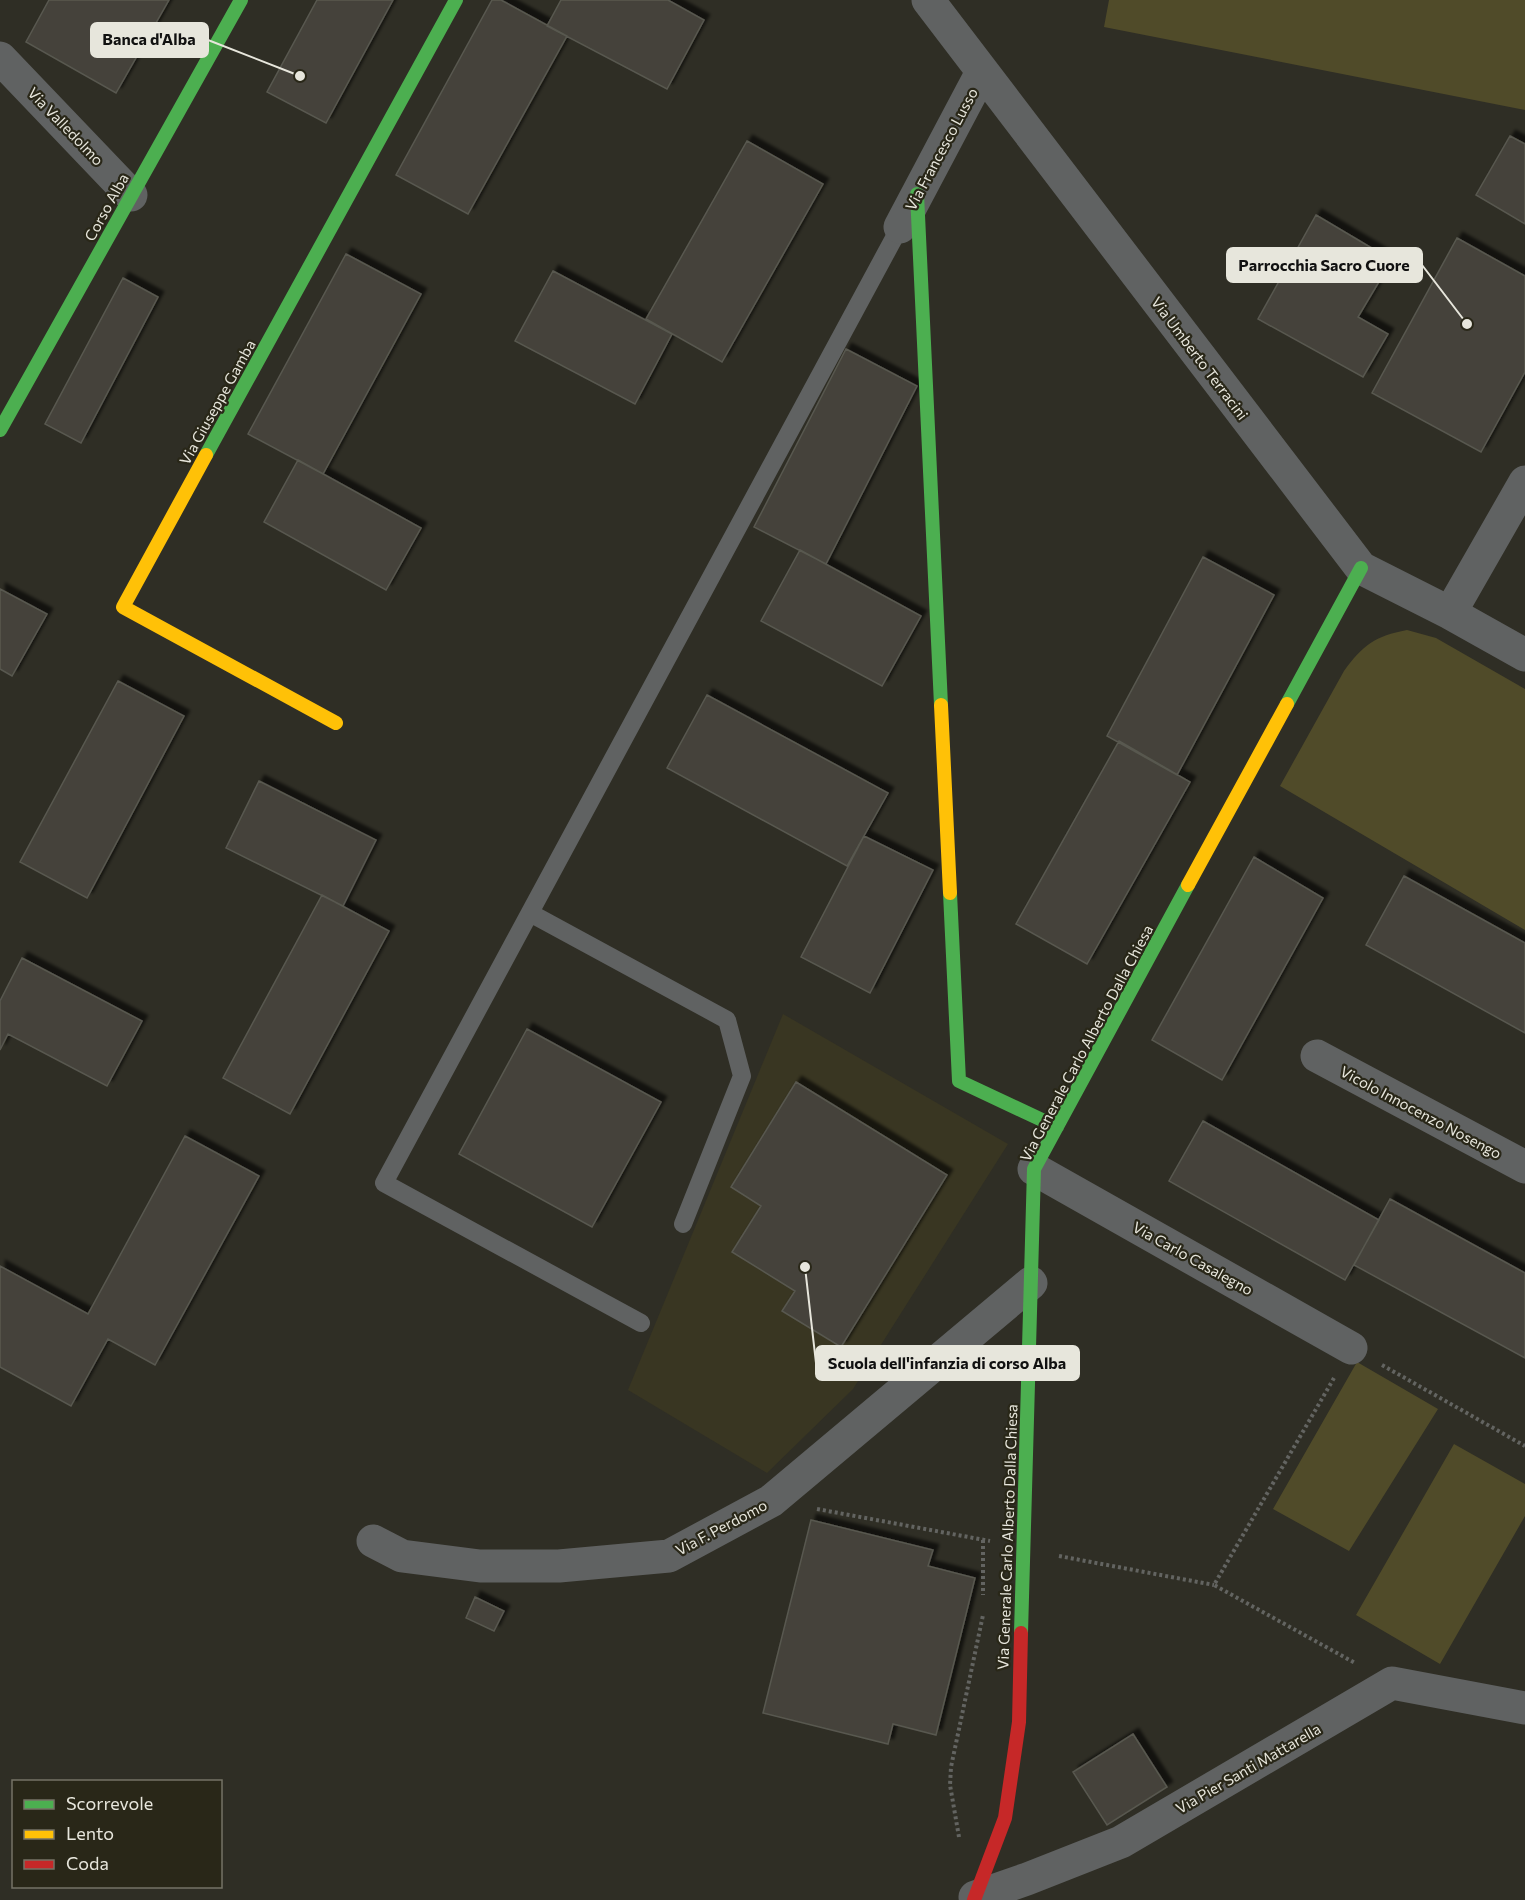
<svg xmlns="http://www.w3.org/2000/svg" width="1525" height="1900" viewBox="0 0 1525 1900" font-family="Commissioner,sans-serif">
  <style>
    .built { fill: #393622 }
    .green { fill: #504b29 }
    .building { fill: #44433a; stroke: #595850; stroke-width: 1.5; filter: url(#shadow) }
    .lines { fill: none; stroke-linecap: round; stroke-linejoin: round }
    .path { stroke: #636461; stroke-width: 4; stroke-dasharray: 3 3; stroke-linecap: butt }
    .lane { stroke: #606262; stroke-width: 18 }
    .street { stroke: #606262; stroke-width: 33 }
    .fast { stroke: #4caf50; stroke-width: 14 }
    .slow { stroke: #ffc107; stroke-width: 14 }
    .jam { stroke: #c62828; stroke-width: 14 }
    .labels { text-anchor: middle; dominant-baseline: central; stroke-width: 4.5; stroke-linejoin: round; paint-order: stroke }
    .street-label { font-size: 15px; fill: #e7e6dc; stroke: #292718 }
    .leader { fill: none; stroke: #e7e6dc; stroke-width: 2 }
    .callout-dot { fill: #e7e6dc; stroke: #292718; stroke-width: 2 }
    .callout { fill: #e7e6dc; stroke: #e7e6dc; stroke-width: 2 }
    .callout-label { font-size: 16px; text-anchor: middle; font-weight: bold; fill: #111 }
  </style>
  <defs>
    <filter id="shadow"><feDropShadow dx="5.5" dy="-5.5" stdDeviation="1.5" flood-color="#0009"/></filter>
  </defs>
  <rect width="100%" height="100%" fill="#2f2e25"/>
  <path class="built" d="M783,1014L1008,1144L853,1389L767,1473L628,1390Z"/>
  <path class="green" d="M1109,0H1525V110L1104,27Z
    M1407,630L1436,638L1525,689V930L1280,786L1344,671C1363,645 1375,636 1407,630Z
    M1357,1362L1438,1409L1349,1551L1273,1509Z
    M1454,1444L1525,1484V1516L1440,1664L1356,1615Z"/>
  <path class="building" d="M49,0H169L116,93L26,42Z
    M317,0H393L326,123L267,92Z
    M492,0H501L567,36L468,214L396,175Z
    M561,0H668L704,20L667,89L547,26Z
    M1510,136L1525,144V224L1476,195Z
    M747,141L823,184L722,362L646,319Z
    M1316,215L1392,260L1358,317L1388,334L1363,377L1258,319Z
    M1457,238L1525,276V372L1481,452L1372,393Z
    M346,254L421,294L323,474L248,434Z
    M553,271L672,334L635,404L515,341Z
    M123,278L158,297L81,443L45,424Z
    M846,349L917,386L826,564L754,527Z
    M298,460L421,528L386,590L264,522Z
    M800,550L921,616L882,686L761,621Z
    M1203,557L1274,595L1177,775L1107,736Z
    M0,589L47,614L12,676L0,669Z
    M118,681L184,716L87,898L20,862Z
    M707,695L888,793L847,866L667,768Z
    M1119,741L1190,782L1087,964L1016,924Z
    M259,781L376,840L343,906L226,848Z
    M864,836L933,870L870,993L801,957Z
    M1254,857L1323,898L1222,1080L1152,1040Z
    M1404,876L1525,943V1033L1366,945Z
    M322,895L389,931L290,1114L223,1078Z
    M22,958L142,1021L107,1086L8,1034L0,1050V1001Z
    M527,1029L661,1102L592,1227L459,1154Z
    M796,1082L947,1175L841,1347L782,1311L795,1291L732,1252L761,1206L731,1187Z
    M1203,1121L1379,1220L1345,1280L1169,1181Z
    M185,1136L259,1176L155,1365L108,1339L71,1406L0,1367V1266L88,1314Z
    M1390,1199L1525,1273V1358L1354,1265Z
    M811,1520L933,1550L928,1566L975,1578L936,1735L893,1724L888,1744L763,1713Z
    M475,1597L504,1611L494,1631L466,1618Z
    M1133,1734L1167,1787L1107,1825L1073,1772Z"/>
  <g class="lines">
    <path class="path" d="M1382,1365L1525,1446
      M1334,1378L1214,1585L1355,1663
      M817,1509L990,1541
      M983,1540V1595
      M1059,1556L1214,1585
      M959,1837L950,1785L951,1767L983,1615"/>
    <path class="lane" d="M530,913L727,1020L742,1076L683,1224
      M641,1323L384,1183L900,227"/>
    <path class="street" d="M928,0L1361,568L1450,613L1525,655
      M0,58L131,195
      M900,227L982,72
      M1450,613L1525,482
      M1317,1056L1525,1167
      M1034,1169L1351,1348
      M373,1541L402,1556L480,1566H559L669,1556L771,1501L1031,1283
      M975,1897L1027,1879L1121,1842L1392,1683L1525,1708"/>
    <path class="fast" d="M917,194L941,705
      M0,430L241,0
      M206,455L456,0
      M1287,704L1361,568
      M950,893L959,1081L1057,1127
      M1021,1633L1034,1169L1188,885"/>
    <path class="slow" d="M206,455L123,607L336,723
      M941,705L950,893
      M1188,885L1287,704"/>
    <path class="jam" d="M974,1900L1005,1818L1019,1722L1021,1633"/>
  </g>
  <g class="labels">
    <g class="street-label">
      <text transform="translate(66 126) rotate(46)">Via Valledolmo</text>
      <text transform="translate(941 149) rotate(-62)">Via Francesco Lusso</text>
      <text transform="translate(106 207) rotate(-61)">Corso Alba</text>
      <text transform="translate(1200 358) rotate(53)">Via Umberto Terracini</text>
      <text transform="translate(217 402) rotate(-61)">Via Giuseppe Gamba</text>
      <text transform="translate(1086 1043) rotate(-62)">Via Generale Carlo Alberto Dalla Chiesa</text>
      <text transform="translate(1421 1112) rotate(28)">Vicolo Innocenzo Nosengo</text>
      <text transform="translate(1193 1258) rotate(29)">Via Carlo Casalegno</text>
      <text transform="translate(721 1527) rotate(-28)">Via F. Perdomo</text>
      <text transform="translate(1007 1537) rotate(-88)">Via Generale Carlo Alberto Dalla Chiesa</text>
      <text transform="translate(1248 1768) rotate(-30)">Via Pier Santi Mattarella</text>
    </g>
  </g>
  <path class="leader" d="M300 76L208 40M1467 324L1422 265M805 1267L816 1363"/>
  <g class="callout-dot">
    <circle cx="300" cy="76" r="6"/>
    <circle cx="1467" cy="324" r="6"/>
    <circle cx="805" cy="1267" r="6"/>
  </g>
  <g class="callout">
    <rect x="91" y="23" width="117" height="34" rx="6"/>
    <rect x="1227" y="248" width="195" height="34" rx="6"/>
    <rect x="816" y="1346" width="263" height="34" rx="6"/>
  </g>
  <g class="callout-label">
    <text x="149" y="45">Banca d'Alba</text>
    <text x="1324" y="271">Parrocchia Sacro Cuore</text>
    <text x="947" y="1369">Scuola dell'infanzia di corso Alba</text>
  </g>
  <rect x="12" y="1780" width="210" height="108" fill="#292718" stroke="#757366" stroke-width="1.5"/>
  <rect x="24" y="1800" width="30" height="9" fill="#4caf50" stroke="#757366" stroke-width="1.5"/>
  <text x="66" y="1810" font-size="18" fill="#e7e6dc">Scorrevole</text>
  <rect x="24" y="1830" width="30" height="9" fill="#ffc107" stroke="#757366" stroke-width="1.5"/>
  <text x="66" y="1840" font-size="18" fill="#e7e6dc">Lento</text>
  <rect x="24" y="1860" width="30" height="9" fill="#c62828" stroke="#757366" stroke-width="1.5"/>
  <text x="66" y="1870" font-size="18" fill="#e7e6dc">Coda</text>
</svg>
